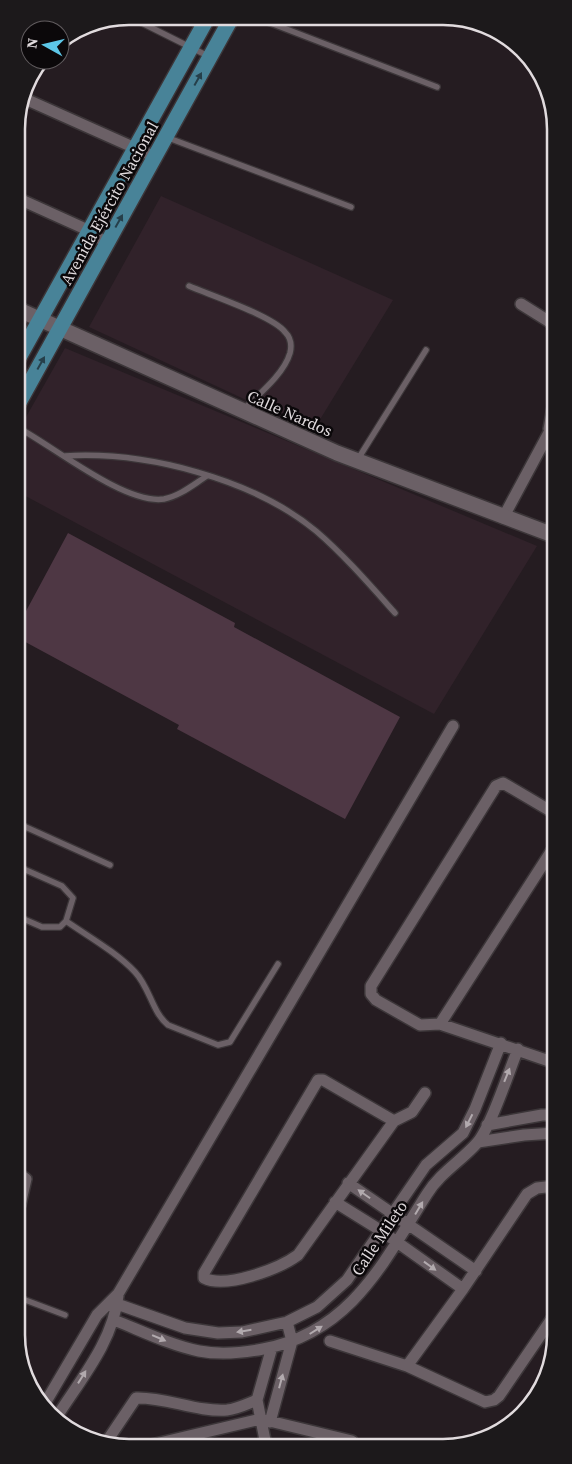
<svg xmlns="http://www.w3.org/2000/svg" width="572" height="1464" viewBox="0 0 572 1464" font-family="'Source Serif 4',serif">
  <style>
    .built { fill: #31222a }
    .green { fill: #4e3744 }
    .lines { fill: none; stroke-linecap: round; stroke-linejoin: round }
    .lane-casing { stroke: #3c3639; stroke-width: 8 }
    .street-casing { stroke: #3c3639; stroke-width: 14 }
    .secondary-casing { stroke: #3c3639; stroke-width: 18 }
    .primary-casing { stroke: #3c3639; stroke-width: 18 }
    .lane { stroke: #6b6066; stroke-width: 5.5 }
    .street { stroke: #6b6066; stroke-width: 11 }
    .secondary { stroke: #6b6066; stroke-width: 15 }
    .primary { stroke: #488398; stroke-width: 15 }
    .oneway { fill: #263f4a }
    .oneway2 { fill: #b2aaae }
    .labels { text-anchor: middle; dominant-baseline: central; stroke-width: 5; stroke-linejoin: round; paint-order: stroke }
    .street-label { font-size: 16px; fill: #e1dbde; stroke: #0b080a }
    .rim { fill: none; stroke: #e1dbde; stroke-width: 2.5 }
  </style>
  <rect width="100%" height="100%" fill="#251c21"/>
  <path class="built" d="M161,196L393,300L313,431L89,327Z
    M65,348L537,546L434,714L18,492L17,433Z"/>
  <path class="green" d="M68,533L235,623L234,627L400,717L345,819L177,729L179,725L18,638V626Z"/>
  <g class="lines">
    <g class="lane-casing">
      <path id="lane" d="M128,16L208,56
        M255,17L437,87
        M166,137L351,207
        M189,286C210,295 273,316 285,332C291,338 292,345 290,353C284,374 259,394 244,409
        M17,427C53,446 125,505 164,499C180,496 194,484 207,476
        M65,456C146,451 253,479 316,531C344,555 370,585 395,613
        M358,459L426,350
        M19,824L110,865
        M19,867L62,886L73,898L66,921L60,927H42L19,917
        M66,921C89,937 116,952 135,972C150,988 152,1012 168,1025L218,1045L230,1042L278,964
        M20,1298L65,1315"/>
    </g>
    <g class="street-casing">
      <path id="street" d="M23,98L155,157
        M17,198L90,231L107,244
        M521,304L553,324
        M549,429L553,407
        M503,518L553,425
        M554,813L503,783L496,786L371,986V994L376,1000L420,1025L440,1024L555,1063
        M440,1024L554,847
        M394,1121L323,1080H318L204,1273V1278C226,1289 279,1269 298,1255L394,1121L412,1112L425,1093
        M487,1125L542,1115H555
        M478,1142L524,1135L555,1133
        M19,1174L26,1179L20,1205
        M348,1183L476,1271
        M335,1202L380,1230L463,1289
        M117,1304L185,1328L218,1333L242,1332L287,1322L317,1307L347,1280L426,1165L463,1133L475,1109L501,1043
        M114,1320C142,1331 170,1345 199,1351C220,1355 242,1353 263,1349C351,1332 383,1263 427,1194C440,1173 461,1161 477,1143C491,1127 509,1071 518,1049
        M330,1341L407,1366L485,1402L494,1400L499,1396L555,1314
        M407,1366L463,1289L527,1194L537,1188L555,1186
        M44,1405L97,1315L118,1294L453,726
        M56,1418C80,1380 113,1342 118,1296
        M270,1422L292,1341L287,1322
        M105,1444L136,1398C166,1397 196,1412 227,1410C237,1409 247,1404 257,1400
        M151,1445L261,1419L352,1441L353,1445
        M266,1445L257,1400L272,1347"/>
    </g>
    <g class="secondary-casing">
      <path id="secondary" d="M17,309L337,453L553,535"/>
    </g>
    <g class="primary-casing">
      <path id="primary" d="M17,361L208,17
        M17,406L232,17"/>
    </g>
    <use href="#lane" class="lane"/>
    <use href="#street" class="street"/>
    <use href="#secondary" class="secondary"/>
    <use href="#primary" class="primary"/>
  </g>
  <defs><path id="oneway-solid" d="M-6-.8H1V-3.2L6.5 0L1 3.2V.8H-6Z" transform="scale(1.25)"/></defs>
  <g class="oneway">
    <use href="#oneway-solid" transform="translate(198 79) rotate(-61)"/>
    <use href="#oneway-solid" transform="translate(119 221) rotate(-61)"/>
    <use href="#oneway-solid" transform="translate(41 363) rotate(-61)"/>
  </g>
  <g class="oneway2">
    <use href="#oneway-solid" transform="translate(507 1075) rotate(-68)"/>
    <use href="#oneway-solid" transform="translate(469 1121) rotate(117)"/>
    <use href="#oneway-solid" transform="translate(364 1194) rotate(-145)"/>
    <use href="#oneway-solid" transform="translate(419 1208) rotate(-59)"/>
    <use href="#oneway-solid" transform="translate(430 1266) rotate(36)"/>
    <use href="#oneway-solid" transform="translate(316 1330) rotate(-32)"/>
    <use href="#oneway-solid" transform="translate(244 1331) rotate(171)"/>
    <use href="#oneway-solid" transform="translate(159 1338) rotate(23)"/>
    <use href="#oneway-solid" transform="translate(82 1377) rotate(-58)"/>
    <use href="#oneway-solid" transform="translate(281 1381) rotate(-75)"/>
  </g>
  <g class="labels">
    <g class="street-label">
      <text transform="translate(109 203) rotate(-61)">Avenida Ejército Nacional</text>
      <text transform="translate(290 413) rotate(24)">Calle Nardos</text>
      <text transform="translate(379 1238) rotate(-56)">Calle Mileto</text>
    </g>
  </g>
  <path d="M0 0H572V1464H0ZM129 25H443A104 104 0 0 1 547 129V1335A104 104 0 0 1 443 1439H129A104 104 0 0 1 25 1335V129A104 104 0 0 1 129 25Z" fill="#1c191b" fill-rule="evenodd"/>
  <path class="rim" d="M129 25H443A104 104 0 0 1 547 129V1335A104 104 0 0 1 443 1439H129A104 104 0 0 1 25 1335V129A104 104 0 0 1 129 25Z"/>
  <g transform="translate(45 45) rotate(278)"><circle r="24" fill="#0b080a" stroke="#615c5f"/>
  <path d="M0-4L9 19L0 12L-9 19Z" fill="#5dc7e8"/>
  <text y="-8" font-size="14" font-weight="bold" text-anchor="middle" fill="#e1dbde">N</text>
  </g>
</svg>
